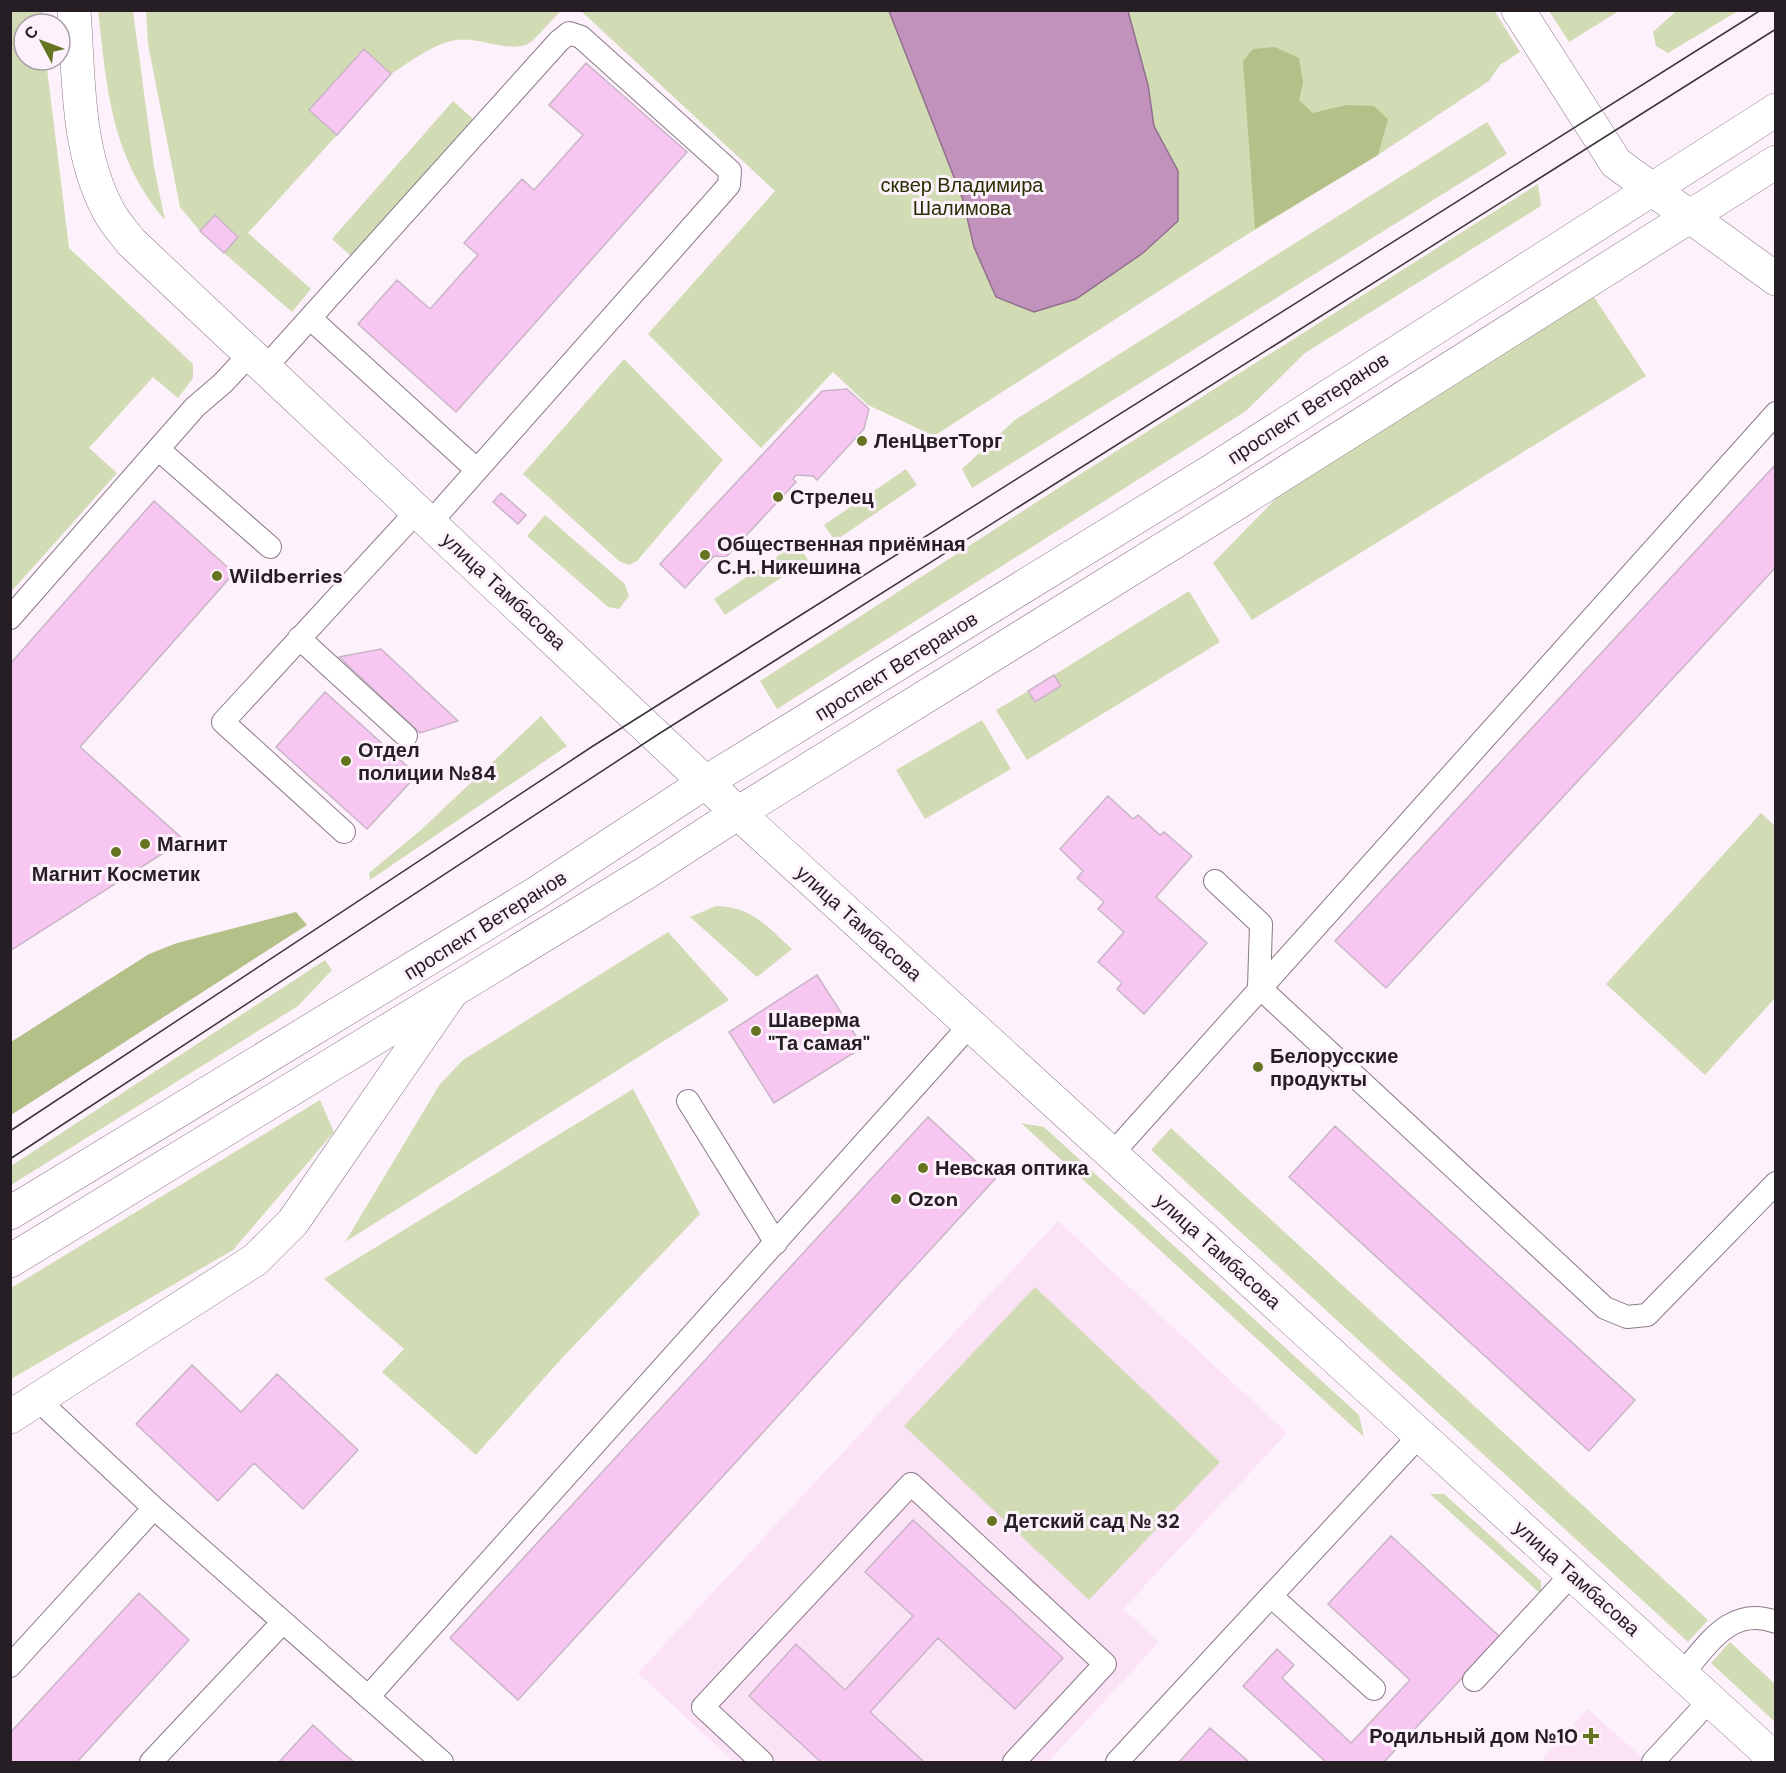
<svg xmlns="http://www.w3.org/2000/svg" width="1786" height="1773" viewBox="0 0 1786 1773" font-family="'DM Sans',sans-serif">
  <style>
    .built { fill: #fbe2f7 }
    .green { fill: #d2dcb4 }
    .forest { fill: #b3c188 }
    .water { fill: #c192bb; stroke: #926f8e; stroke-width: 1.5 }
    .building { fill: #f7c6f1; stroke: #c8b5c5; stroke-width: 1.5 }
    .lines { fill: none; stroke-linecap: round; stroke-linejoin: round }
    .lane-casing { stroke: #8b7988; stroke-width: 24 }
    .street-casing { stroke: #8b7988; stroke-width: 34 }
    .secondary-casing { stroke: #8b7988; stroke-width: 34 }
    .lane { stroke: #fff; stroke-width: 22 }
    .street { stroke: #fff; stroke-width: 33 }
    .secondary { stroke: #fff; stroke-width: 33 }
    .tram { stroke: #3c353b; stroke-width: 1.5 }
    .poi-dot { fill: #657421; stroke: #fdf1fb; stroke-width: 2 }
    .labels { text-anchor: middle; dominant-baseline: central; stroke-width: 6; stroke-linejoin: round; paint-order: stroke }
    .park-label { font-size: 20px; fill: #283003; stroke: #fdf1fb }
    .street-label { font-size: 20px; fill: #251e24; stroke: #fdf1fb }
    .poi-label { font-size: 20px; font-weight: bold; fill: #251e24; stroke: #fdf1fb; text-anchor: start }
  </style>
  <rect width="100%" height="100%" fill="#fdf1fb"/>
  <path class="built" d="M1058,1221L1287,1433L1123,1609L1159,1642L1048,1762H734L638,1673Z
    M1588,1709L1647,1762H1540Z"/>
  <path class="green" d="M11,10L42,11L43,24H24V60H46L69,248L193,364V378L178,398L153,377L89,448L117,473L11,592Z
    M1494,10L1520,52L1500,65L1489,81L1378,155L1235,242L934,436L868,405L833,372L761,448L648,334L775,191L581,11Z
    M98,11H133L154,167L165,220C111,157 107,89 98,11Z
    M146,11H561C551,20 542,32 532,41C514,56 481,36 456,40C434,43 410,62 391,74L364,50L337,135L248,233L311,289L292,312L224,253L238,236L215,216L200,231L180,207L148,44Z
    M1549,11H1619L1569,42Z
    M1676,11V10L1738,11L1668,53L1656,46L1653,32Z
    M453,101L473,119L352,257L332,239Z
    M1487,122L1507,154L972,488L962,469L1015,420Z
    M1538,184L1541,206L1305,353L1246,411L777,709L760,681L1060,487Z
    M1592,294L1646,376L1252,620L1213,563L1288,486Z
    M624,359L723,460L637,561L629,565L619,561L523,474Z
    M906,469L917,485L835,541L824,525Z
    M545,515L625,584L629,596L619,609L608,607L527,536Z
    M797,543L808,560L725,615L714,599Z
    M1189,591L1220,642L1027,760L996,710L1028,691L1036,702L1060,686L1054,675Z
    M541,716L567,746L370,880L369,873L421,830Z
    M982,720L1011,769L925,819L896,770Z
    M1761,813L1775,826V998L1705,1075L1606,984Z
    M716,906C753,907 766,926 792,949L757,977L690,917Z
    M668,932L729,1000L345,1242L440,1084L463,1060Z
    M325,960L332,970L298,1006L11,1185V1166Z
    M633,1089L700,1214L562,1358L476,1455L382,1372L404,1349L324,1279Z
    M320,1100L334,1132L233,1250L11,1379V1288Z
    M1021,1123L1044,1127L1359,1415L1364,1437Z
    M1171,1128L1708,1620L1688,1642L1151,1150Z
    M1035,1287L1220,1462L1089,1600L904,1426Z
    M1430,1494H1444L1541,1581V1594Z
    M1730,1642L1775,1684V1722L1711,1663Z"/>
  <path class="forest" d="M1275,47L1299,58L1303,83L1299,100L1313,113L1346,105L1374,106L1388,119L1378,155L1255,229L1243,61L1253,49Z
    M296,912L307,925L11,1115V1042L149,954L177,943Z"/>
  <path class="water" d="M889,11H1128L1148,85L1154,126L1178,171V221L1143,253L1076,299L1034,312L996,297L974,247L963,200Z"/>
  <path class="building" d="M364,49L391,74L337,135L309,110Z
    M586,63L687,152L456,412L358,324L397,280L430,309L478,255L464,243L522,179L534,190L583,135L549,105Z
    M215,215L238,237L224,253L200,231Z
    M847,389L869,409L864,429L817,480L813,476L796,475L793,479L796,482L726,557L714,556L685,588L660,564L822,391Z
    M1776,464V567L1386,988L1335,941Z
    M501,493L526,515L518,524L493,502Z
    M154,501L234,573L80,747L184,840L10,951V664Z
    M381,649L458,721L420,733L339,657Z
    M1054,675L1061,686L1035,702L1028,691Z
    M325,692L417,775L367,829L276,747Z
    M1108,796L1133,819L1138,815L1160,835L1164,832L1192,856L1156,897L1207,943L1144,1014L1117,989L1122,983L1098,962L1124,932L1098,909L1104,902L1077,878L1083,871L1060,849Z
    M817,975L863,1047L774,1103L729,1032Z
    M928,1117L995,1179L518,1700L450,1638Z
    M1335,1126L1635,1400L1589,1451L1289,1177Z
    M192,1365L241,1412L277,1374L358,1450L303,1509L254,1463L218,1501L136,1424Z
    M913,1520L1063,1658L1015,1709L938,1638L870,1712L924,1762H821L749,1696L796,1644L845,1690L913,1616L865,1572Z
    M1391,1536L1500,1637L1384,1762H1326L1243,1686L1277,1649L1294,1665L1282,1678L1351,1743L1410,1680L1328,1604Z
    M139,1593L189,1640L77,1762H10V1733Z
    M313,1725L342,1752L354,1762H279Z
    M1210,1728L1249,1762H1179Z"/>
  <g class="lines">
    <g class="lane-casing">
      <path id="lane" d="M311,319L477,470
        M265,368L559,41L569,33L581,37L720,162L730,171L729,185L431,522
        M158,449L270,547
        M10,618L195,407L223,383L250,354
        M299,638L406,736
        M344,832L223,722L418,510
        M1215,881L1261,924L1259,987L1605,1308L1627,1317L1647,1315L1776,1183
        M688,1101L776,1243
        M1112,1154L1776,413
        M37,1399L154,1508L442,1762
        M1271,1596L1374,1689
        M10,1666L154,1508
        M1682,1674C1708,1645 1730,1605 1776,1622
        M1474,1680L1572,1574
        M368,1697L970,1025
        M151,1762L282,1623
        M762,1762L703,1707L911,1484L1105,1664L1014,1762
        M1117,1762L1420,1435
        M1653,1762L1710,1700"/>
    </g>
    <g class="street-casing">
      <path id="street" d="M74,10C79,76 76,148 107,208C112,220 123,231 131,242L738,813L1776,1760
        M1518,10L1616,163L1776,279
        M10,1417L255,1260L293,1222L451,993"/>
    </g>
    <g class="secondary-casing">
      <path id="secondary" d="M10,1213L535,894L706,782L1213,470L1776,110
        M10,1261L644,874L738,813L1234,505L1776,162"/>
    </g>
    <use href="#lane" class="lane"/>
    <use href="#street" class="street"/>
    <use href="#secondary" class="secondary"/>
    <path class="tram" d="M10,1131L593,746L1761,10
      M10,1159L657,735L1776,29"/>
  </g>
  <g class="poi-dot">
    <circle cx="862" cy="441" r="6"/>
    <circle cx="778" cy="497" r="6"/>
    <circle cx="705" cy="555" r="6"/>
    <circle cx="217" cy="576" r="6"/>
    <circle cx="346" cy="761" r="6"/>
    <circle cx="145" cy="844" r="6"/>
    <circle cx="116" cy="852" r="6"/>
    <circle cx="756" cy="1031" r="6"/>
    <circle cx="1258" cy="1067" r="6"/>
    <circle cx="923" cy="1168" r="6"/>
    <circle cx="896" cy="1199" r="6"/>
    <circle cx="992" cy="1521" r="6"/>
    <path d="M1588 1727h6v6h6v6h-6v6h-6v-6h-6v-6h6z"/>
  </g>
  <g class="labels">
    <g class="park-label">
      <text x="962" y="185">сквер Владимира<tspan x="962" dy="23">Шалимова</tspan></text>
    </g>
    <g class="street-label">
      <text transform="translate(1308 408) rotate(-33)">проспект Ветеранов</text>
      <text transform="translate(504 591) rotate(43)">улица Тамбасова</text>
      <text transform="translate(896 666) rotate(-32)">проспект Ветеранов</text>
      <text transform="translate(859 923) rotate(42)">улица Тамбасова</text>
      <text transform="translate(485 925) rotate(-32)">проспект Ветеранов</text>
      <text transform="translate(1218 1251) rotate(42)">улица Тамбасова</text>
      <text transform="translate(1577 1578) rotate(42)">улица Тамбасова</text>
    </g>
    <g class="poi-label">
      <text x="874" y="441">ЛенЦветТорг</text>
      <text x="790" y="497">Стрелец</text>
      <text x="717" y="544">Общественная приёмная<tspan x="717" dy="23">С.Н. Никешина</tspan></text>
      <text x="229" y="576">Wildberries</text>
      <text x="358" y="750">Отдел<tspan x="358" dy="23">полиции №84</tspan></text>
      <text x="157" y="844">Магнит</text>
      <text x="116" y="874" text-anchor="middle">Магнит Косметик</text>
      <text x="768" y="1020">Шаверма<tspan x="768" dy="23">"Та самая"</tspan></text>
      <text x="1270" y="1056">Белорусские<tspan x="1270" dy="23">продукты</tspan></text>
      <text x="935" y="1168">Невская оптика</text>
      <text x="908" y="1199">Ozon</text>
      <text x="1004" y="1521">Детский сад № 32</text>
      <text x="1578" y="1736" text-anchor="end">Родильный дом №10</text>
    </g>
  </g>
  <rect width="1786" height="1773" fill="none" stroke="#251e24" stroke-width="24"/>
  <g transform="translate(42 42) rotate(311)"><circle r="28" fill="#fdf1fb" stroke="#a79da5" stroke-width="1.5"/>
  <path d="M0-4.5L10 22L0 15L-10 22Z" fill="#657421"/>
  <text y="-9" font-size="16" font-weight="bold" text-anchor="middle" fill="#251e24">С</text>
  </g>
</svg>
